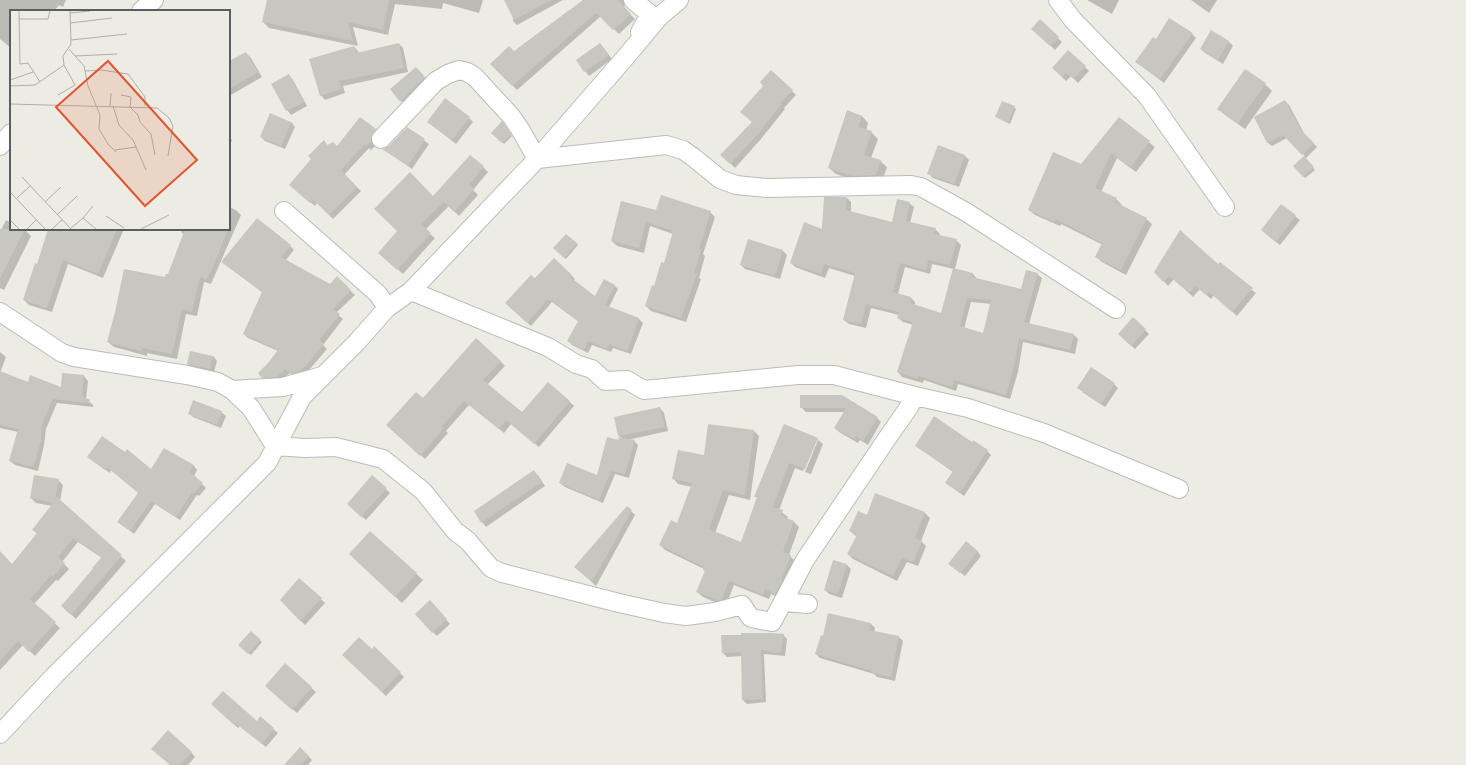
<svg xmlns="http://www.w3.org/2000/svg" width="1466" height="765" viewBox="0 0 1466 765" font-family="Montserrat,sans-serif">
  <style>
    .shadow { fill: #0003; fill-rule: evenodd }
    .building { fill: #c8c6c0; fill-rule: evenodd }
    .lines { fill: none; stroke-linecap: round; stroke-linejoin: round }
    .street-casing { stroke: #babbc1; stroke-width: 20 }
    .street { stroke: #fff; stroke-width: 18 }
    .inset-road { fill: none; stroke: #afafab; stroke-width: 1 }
    .view { fill: #e35532; fill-opacity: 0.15; stroke: #e35532; stroke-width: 2 }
    .inset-edge { fill: none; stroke: #5b5d63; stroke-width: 2 }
  </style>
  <rect width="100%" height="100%" fill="#edece2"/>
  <path class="shadow" d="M0,0H66L63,7L59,5L54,11H11V48L0,39Z
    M268,0H483L479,13L443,3L442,9L395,4L388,35L353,27L358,46L269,28L263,22Z
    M515,0H563L517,25L513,21Z
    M585,0H628L623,7L635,19L619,34L601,16L517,90L492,64L514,52Z
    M1087,0H1119L1112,14Z
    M1191,0H1217L1209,13Z
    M1040,21L1062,42L1055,50L1033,29Z
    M1192,34L1196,38L1164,83L1136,62L1156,41Z
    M1229,42L1233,46L1223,64L1205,53L1201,49Z
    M399,44L403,48L408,72L343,86L345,93L325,100L321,95L354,47L358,51L359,54Z
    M600,44L612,59L589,76L577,61Z
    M1069,52L1089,71L1078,83L1071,76L1066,81L1053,68Z
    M246,53L251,58L262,77L229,96V63Z
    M1245,70L1265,84L1272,91L1245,129L1225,115L1218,109Z
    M420,72L428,82L405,105L391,89Z
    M289,75L293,80L307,106L291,115L287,110Z
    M792,91L796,95L784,108L785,109L761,139L735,168L722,155L753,122Z
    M1285,101L1289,105L1305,135L1317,147L1305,159L1315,170L1305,178L1294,166L1305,156L1287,138L1272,146L1268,143L1255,118Z
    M1014,107L1016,109L1010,124L996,117Z
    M847,112L862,116L868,123L866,131L871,132L878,139L871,158L880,161L887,167L882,181L859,182L836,174L829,168Z
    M469,118L473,122L456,144L433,126Z
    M1119,119L1155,147L1136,172L1117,158L1101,192L1116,199L1122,205L1121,206L1146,219L1152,224L1126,275L1102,262L1096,257L1103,245L1061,224L1060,226L1035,215L1029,210L1082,165Z
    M291,122L295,127L285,149L265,141L261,137Z
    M503,124L512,136L504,144L493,133Z
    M407,128L429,144L412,169L384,149L389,147Z
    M375,130L379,134L375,141V146L371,150L369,148L344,175L361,191L333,219L317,203L315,206L295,189L324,141L328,146L337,147Z
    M229,137L232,140L229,147Z
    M939,146L965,156L969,160L959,187L933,178L929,174Z
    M483,167L488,172L473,190L478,195L459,216L449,206L425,230L435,238L403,274L384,257L433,197Z
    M825,198H847L851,202V213L892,224L909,203L914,207L910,223L935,229L940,234L939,236L956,240L961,245L955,269L973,274L977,279L1021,290L1037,274L1042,278L1029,324L1074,335L1078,339L1075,354L1023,342L1018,372L1010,399L958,384L956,391L924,380L923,383L902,377L898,372L914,325L903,322L898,318L899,315L871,308L866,328L849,324L844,320L855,276L829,268L825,278L795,267L791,263L822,230ZM932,264L954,269L942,314L915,305V302L911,298L898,294L905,267L930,274ZM971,302L992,304L984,334L964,329Z
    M1281,205L1300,220L1280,245L1266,234Z
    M229,207L236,210L241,215L211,284L204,282L197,316L186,314L177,359L147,353V356L114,347L108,342L168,276L184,235L179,229H229Z
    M657,211L710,212L715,217L703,254L705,256L699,278L701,279L686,322L651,311L646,306L665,264L673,234L650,226L644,253L617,246L612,241Z
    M6,220L11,223V229H24L31,236L4,290L0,288V232Z
    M49,229H124L103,278L68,264L52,312L29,305L24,300L38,265Z
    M566,235L578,245L566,259L554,248Z
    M749,240L783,251L787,255L780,279L745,269L741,265Z
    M290,246L294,250L285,261L330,285L337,278L355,295L336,313L343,319L323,345L327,349L305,375L296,378L290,373L281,381H267L259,373L269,364L278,351L248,338L244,334L263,293L223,262Z
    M554,259L575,279L573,281L595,298L614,285L618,289L609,307L639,319L643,323L631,354L613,348L611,352L592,345L588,353L572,345L568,341L579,322L552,302L531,326L510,307Z
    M1218,266L1256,293L1237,316L1214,295L1211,299L1200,289L1193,297L1174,279L1168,286L1156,272Z
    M1145,330L1149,334L1135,349L1123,338Z
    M0,352L6,357L0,373L28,383L61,389L63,374L84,376L88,381L86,399L93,405V407L57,403L46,429L44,445L38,471L15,465L10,461L18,432L0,428Z
    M213,356L217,361L214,372L192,368L188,364Z
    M500,361L505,366L487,385L523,413L569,401L574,406L539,447L511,424L504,433L469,405L446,431L448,433L425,459L392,429L423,399Z
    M1114,384L1118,388L1105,407L1082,392Z
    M842,396L877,418L881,422L868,445L860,440L858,443L839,432L835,428L845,412H806L801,407Z
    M660,408L664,413L668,431L627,440L634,441L638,445L629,478L615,474L603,503L565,487L560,483L598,477L622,438L619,436L616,418Z
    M221,412L226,416L221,428L193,417L189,413Z
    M784,425L817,439L823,444L811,474L805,472L818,440H816L803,471L795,468L779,510L788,517L787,519L793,521L799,527L789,555L796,562L781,599L771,594L769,599L734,585L726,605L724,606L703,597L697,592L705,571L704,569L665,550L660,545L678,524L692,487L678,484L673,478L705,457L754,431L759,436L750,500L729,495L715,533L741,543L758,499L755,496Z
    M973,443L987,451L991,455L964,496L946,483L953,472L916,446Z
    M164,449L194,466L197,470L194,476L206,488L199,496L197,495L180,520L155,504L134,534L119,522L139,493L111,470L110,473L93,461L152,471Z
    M538,475L545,486L486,527L482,522L475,512Z
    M58,480L63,485L60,501L126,561L76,619L62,606L102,558L78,542L62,562L69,569L58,581L56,580L34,604L60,628L35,656L23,645L0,670V552L12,565L37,534L33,529L52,506L36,503L31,498Z
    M386,489L390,493L366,520L352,508Z
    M876,494L925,513L930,518L921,541L926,546L918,566L907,562L897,581L853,559L848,554L857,537L850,531L867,516Z
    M631,511L635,515L596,586L580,571Z
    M370,532L423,580L402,603L357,561Z
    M977,551L981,556L965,576L954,568Z
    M834,561L847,565L851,569L842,598L829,594L825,590Z
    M299,579L325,603L305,625L288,608Z
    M434,606L450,624L437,636L433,632Z
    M871,624L875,628L874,632L899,637L903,641L895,681L877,677L874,674L820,658L816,654L824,637Z
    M251,632L262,642L251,655L239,645Z
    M783,635L787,639L785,656L764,654L766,702L747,704L743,700L742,656L727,657L723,653Z
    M374,648L404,677L386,696L343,655L372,650Z
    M285,665L316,692L297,713L271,690Z
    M216,708L257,722L260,718L278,733L266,747L240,726L238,728Z
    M191,752L195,757L188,765H171Z
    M308,756L312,760L308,765H285Z"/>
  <path class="building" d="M267,0H389L383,30L348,22L353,41L262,22Z
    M504,0H551L514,20Z
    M583,0H618L631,14L613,30L596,13L512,86L490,64L509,46L514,51Z
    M1169,18L1193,33L1160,79L1135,62L1153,37L1156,39Z
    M1040,19L1059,37L1050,46L1031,29Z
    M1211,30L1229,41L1218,60L1200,49Z
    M399,43L404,68L339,81L342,89L320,96L309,59L354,46L356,53Z
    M600,43L609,55L584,72L576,60Z
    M1068,50L1086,66L1074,79L1066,73L1062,77L1052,68Z
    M246,52L258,72L229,89V61Z
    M416,67L425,77L400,102L390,89Z
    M1245,69L1266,83L1238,123L1217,109Z
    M771,70L793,90L780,103L781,104L757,135L730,164L720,155L752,122L740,112L763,86L760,82Z
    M289,74L304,102L286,111L271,84Z
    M445,98L470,117L452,140L427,122Z
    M1285,100L1301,130L1314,143L1302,155L1283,135L1267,143L1254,117Z
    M1002,101L1015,106L1008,122L995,117Z
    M847,110L862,116L858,127L872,131L864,155L881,160L876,175L852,176L828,168Z
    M270,113L291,122L281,146L260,137Z
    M360,117L376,129L371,136V142L366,146L364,145L341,170L357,187L329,215L313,200L310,203L289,185L311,159L308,156L324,140L327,145L333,142L337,146Z
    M1119,117L1150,141L1130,168L1111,153L1095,188L1117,198L1115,202L1147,218L1121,270L1095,257L1102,243L1056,219L1055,222L1028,210L1053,152L1081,164Z
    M502,121L511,134L502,143L491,133Z
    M407,127L425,139L408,166L382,149L389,146Z
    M938,145L965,155L954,184L927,174Z
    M470,155L484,166L469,185L474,189L454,212L444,202L421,224L431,233L397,270L378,253L397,231L374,209L410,172L433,196Z
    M1304,156L1314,167L1303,177L1293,166Z
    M661,195L711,211L699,249L701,250L694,273L697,274L681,318L645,306L652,285L654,286L661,262L664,263L673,231L646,222L639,248L611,241L621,201L656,210Z
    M824,197H847L846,210L892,222L897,199L910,202L906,221L936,228L934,234L957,239L950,265L928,260L926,270L900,263L893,292L911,297L910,303L941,313L953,268L973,273L972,277L1021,289L1026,270L1038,273L1024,322L1074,334L1070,350L1019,338L1014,367L1006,395L954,380L952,387L919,376L918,379L897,372L913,322L897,318L899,312L866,304L861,324L843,320L855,273L824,264L821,274L790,263L804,222L822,229ZM967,298L991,300L983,333L960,326Z
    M1281,204L1296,215L1276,242L1261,230Z
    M257,218L291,245L281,257L330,284L337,276L351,290L333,309L340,314L319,340L324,344L301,371L291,374L285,369L277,377L262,378L258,373L268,363L278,350L243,334L262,292L221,262Z
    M0,229H25L0,279Z
    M48,229H117L98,274L63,260L47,308L23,300L35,263L37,264Z
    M185,229H228L211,272H210L206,280L200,277L192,312L182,309L172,354L142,348V351L107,342L115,312L124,269L165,277L166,274H168Z
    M1180,230L1218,264L1220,262L1253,288L1232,312L1209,292L1206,295L1195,286L1189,293L1169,276L1163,282L1154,272Z
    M566,234L577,243L564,258L553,248Z
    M748,239L783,250L775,276L740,265Z
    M554,258L572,275L570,277L595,296L604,279L615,285L605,305L639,318L627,351L609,344L607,349L588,341L584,350L567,341L578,321L548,299L527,323L505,303L531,275L535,278Z
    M1133,317L1146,329L1131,346L1118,334Z
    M476,338L501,361L483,380L522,412L548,382L570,401L534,444L506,420L499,429L464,401L442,426L444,428L420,456L386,425L416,392L423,398Z
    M190,351L213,356L210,369L187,364Z
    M1091,367L1115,383L1101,404L1077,388Z
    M0,371L28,382L30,375L61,387L62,373L84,375L82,396L90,400L89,403L53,399L42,424L41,441L33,467L9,461L18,429L0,425Z
    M800,395H842L878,417L863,441L856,436L854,439L834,428L846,408H800Z
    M193,400L222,411L217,425L188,414Z
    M660,407L665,427L618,436L614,417Z
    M934,416L972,442L973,440L988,450L960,493L945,483L953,471L915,446Z
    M708,424L754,430L745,495L723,490L709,529L741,542L757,497H754L784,424L818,438L805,469L789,463L773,507L783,510L781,516L794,521L783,552L791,555L781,580H783L775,594L765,589L763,595L729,581L721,600H718L696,592L705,571L703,570L704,567L659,545L671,520L677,523L692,483L672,479L678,450L704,455Z
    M102,436L125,452L127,449L151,469L164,448L194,465L190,472L203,483L194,493L192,492L176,517L151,501L130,531L117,522L138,493L107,467L105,470L87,457Z
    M607,437L619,440L618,437L635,440L625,474L611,471L599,500L559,483L567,463L597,475Z
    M534,470L542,482L481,523L474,511Z
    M34,475L59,479L55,500L57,497L122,555L71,615L61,606L93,569L92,568L102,557L73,538L58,557L65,563L53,577L51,575L30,599L56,622L29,652L18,641L0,660V551L12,564L37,533L32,530L53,503L30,498Z
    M372,475L387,488L361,517L347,504Z
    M875,493L925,512L915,538L922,541L913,562L902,558L893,576L847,554L857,535L849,531L858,511L867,515Z
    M627,506L632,510L592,582L574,567Z
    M370,531L417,573L395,597L349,554Z
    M966,541L978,551L960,573L948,564Z
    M833,560L847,564L838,594L824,590Z
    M299,578L322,598L300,621L280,600Z
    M430,600L447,619L432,633L415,614Z
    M828,613L871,623L869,630L899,636L891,677L872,673V671L815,654L821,635L823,636Z
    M251,631L261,640L248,654L238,645Z
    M741,633H771L784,634L781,653L761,650L763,699L742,700L741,652L722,653L721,635H741Z
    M359,637L372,649L374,646L401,672L382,692L342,655Z
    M285,663L312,687L292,710L265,686Z
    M223,691L257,721L260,716L274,728L262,744L235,723L233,724L211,704Z
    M168,730L192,752L180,765H170L151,749Z
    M300,747L309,756L300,765H284Z"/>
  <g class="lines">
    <g class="street-casing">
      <path id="street" d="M633,0L650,14L640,32
        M1058,0L1073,20L1147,96L1225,207
        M141,11L154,0
        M381,139L436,81L448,74L459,70L467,72L475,77L511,116L520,129L537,159L666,145L683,150L693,157L720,179L736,185L767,188L911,185L921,187L966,212L1116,309
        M0,146L11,133
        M284,211L378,294L387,308
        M411,291L548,347L576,364L592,369L605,381L627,380L644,390L798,375H834L915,396L968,408L1044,433L1179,489
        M0,312L62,353L74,357L187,375L218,382L232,390L251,408L275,446L305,448L336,447L383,459L423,491L455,531L468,541L491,568L502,573L619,603L664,613L686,616L715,612L742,605L751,618L772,622L783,602L808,604
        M232,390L283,387L322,376
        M783,602L805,560L886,440L909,407L915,396
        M0,734L54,676L267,463L302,397L357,342L387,308L411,291L537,159L624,59L660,16L679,0"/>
    </g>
    <use href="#street" class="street"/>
  </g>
  <g transform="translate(10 10)">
    <rect width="220" height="220" fill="#edece2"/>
    <path class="inset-road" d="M9,1L10,54L18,53L30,72M60,3L80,1M9,9H38L40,1M60,13L102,8M61,30L117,24M59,39L74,56L78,76L90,105L89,119L98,134L106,142M65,46L107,44M54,55L53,46L61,34L60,1M75,61L91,60L118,64L135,87V96M0,70L23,62M0,76L25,75L54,55L65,75L48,85M111,85L121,87L120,97L128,105L130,112L141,124L145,145M0,94L147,98L159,108L163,116L158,146M100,96L101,83M103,96L109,115L123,130L136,160M105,140L126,137M12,167L61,219M0,182L35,219M7,188L20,176M35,192L51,177M47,205L67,186M96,206L114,218M73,208L83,196M0,210L9,219M17,219L26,210M42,219L52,210M60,219L73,208L86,219M131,219L159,205"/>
    <path class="view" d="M98,51L187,150L135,196L46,97Z"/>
    <rect width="220" height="220" class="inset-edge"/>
  </g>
</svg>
